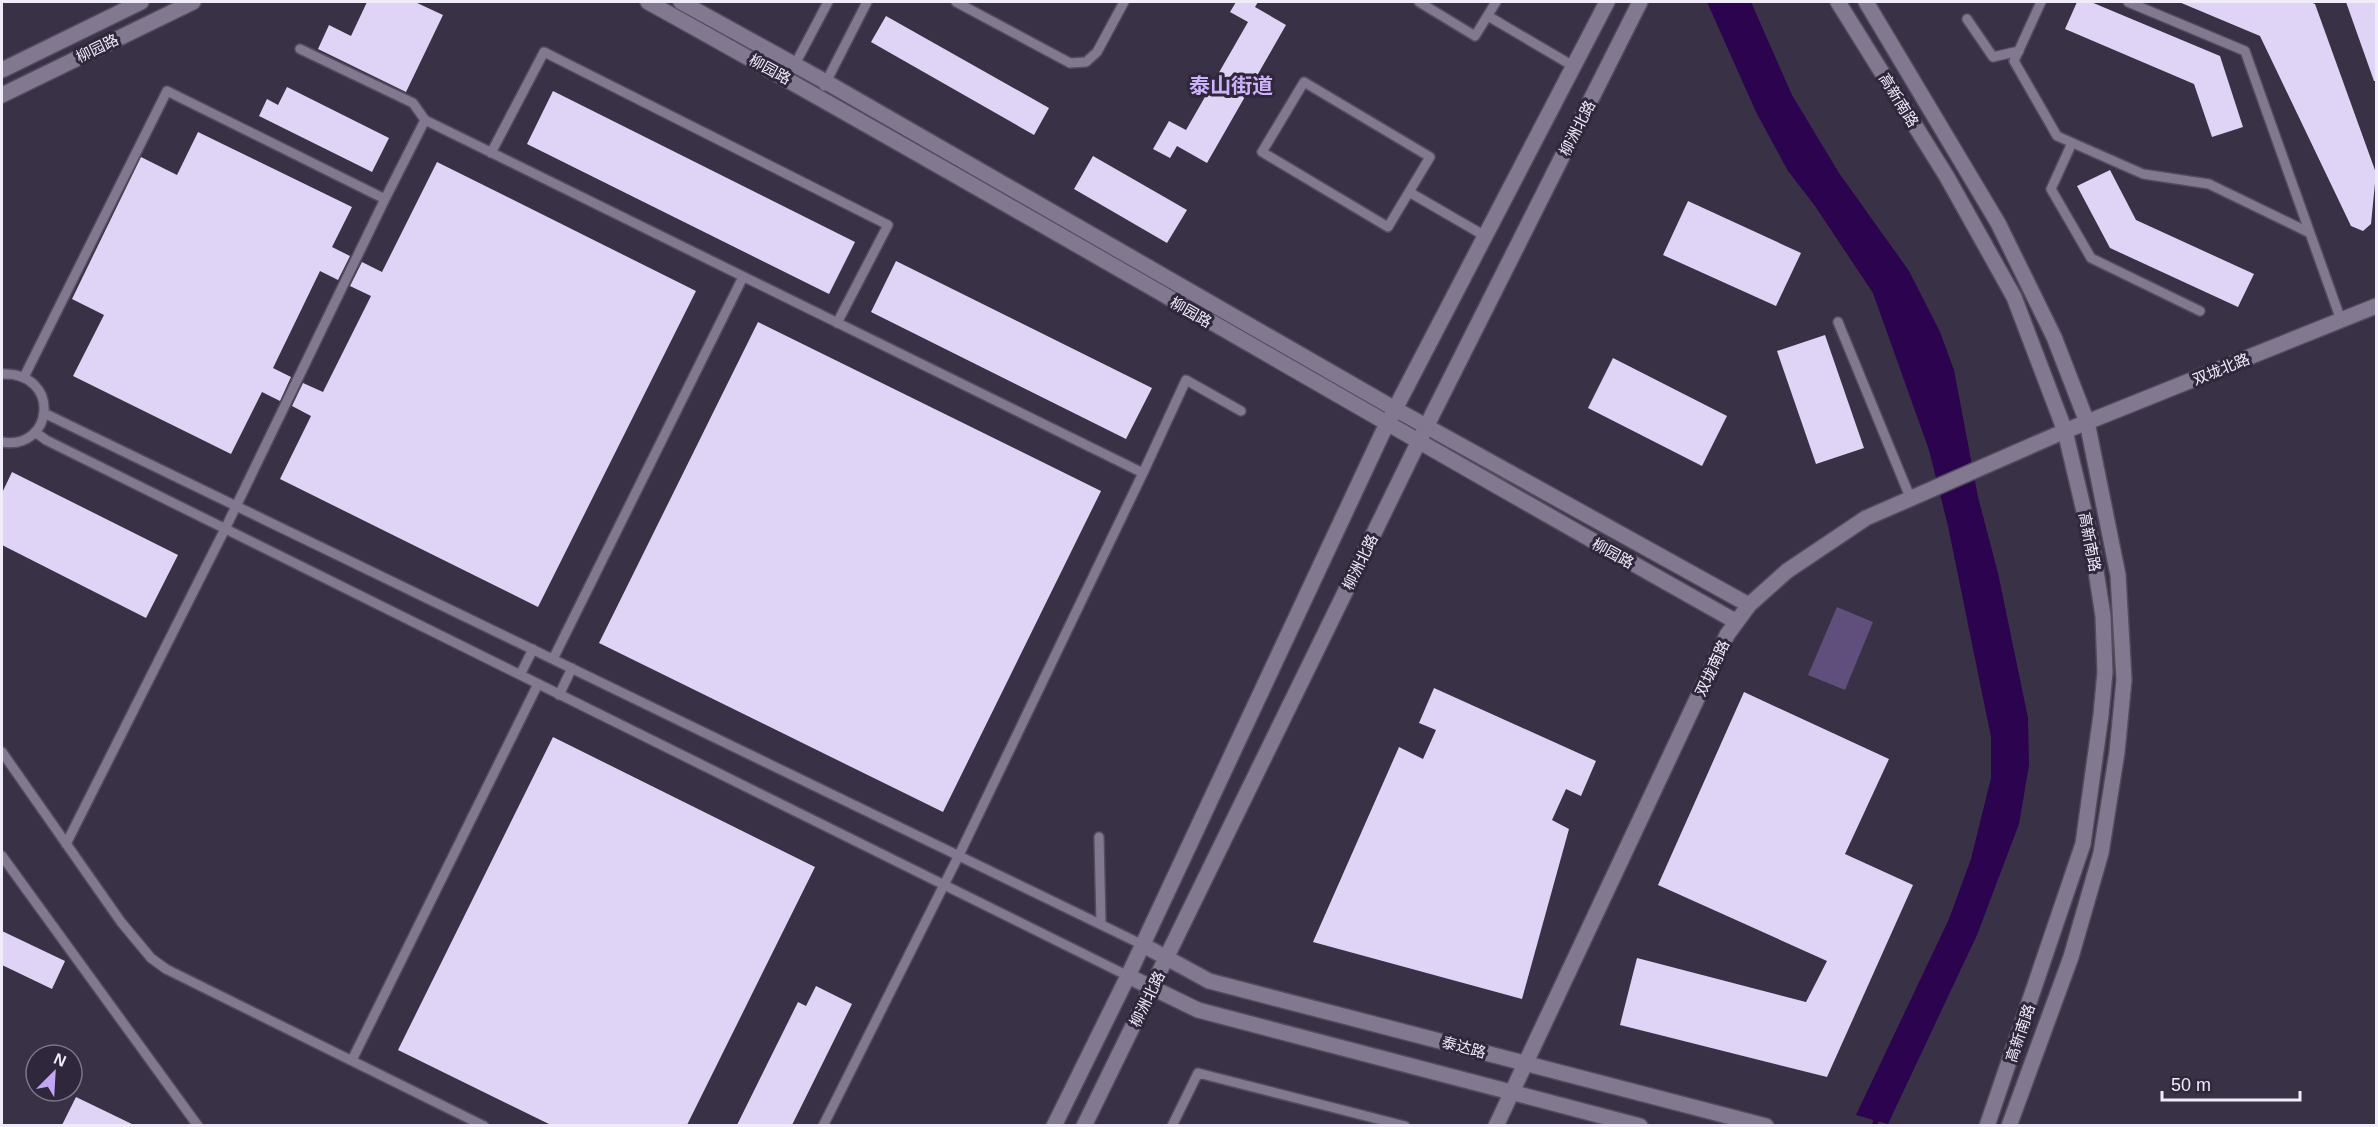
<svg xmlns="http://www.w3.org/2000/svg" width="2378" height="1127" viewBox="0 0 2378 1127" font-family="Arial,'Noto Sans SC',sans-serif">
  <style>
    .green { fill: #604e7c }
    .water { fill: #2c034e }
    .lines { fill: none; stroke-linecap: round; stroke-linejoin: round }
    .stream { stroke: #2c034e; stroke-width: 5 }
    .building { fill: #e0d4f6 }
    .service-casing { stroke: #524c5d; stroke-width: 12 }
    .tertiary-casing { stroke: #524c5d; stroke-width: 18 }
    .secondary-casing { stroke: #524c5d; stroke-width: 18 }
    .service { stroke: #827991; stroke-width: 9 }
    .tertiary { stroke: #827991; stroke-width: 15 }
    .secondary { stroke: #827991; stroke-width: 15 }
    .labels { text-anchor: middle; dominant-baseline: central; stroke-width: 6; stroke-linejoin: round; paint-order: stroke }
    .street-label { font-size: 15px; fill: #f1ecfa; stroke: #2f273c }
    .district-label { font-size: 21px; font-weight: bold; fill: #ceb3f9; stroke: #2f273c }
  </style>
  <rect width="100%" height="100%" fill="#393146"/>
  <path class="green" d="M1837,607L1873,622L1845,690L1808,675Z"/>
  <path class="water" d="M1707,2H1751L1792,95L1839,173L1909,271L1940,332L1954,370L1978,497L1998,573L2028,718L2029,765L2019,824L1977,935L1888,1124L1856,1115L1949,919L1971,859L1991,778V737L1948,526L1929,450L1873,293L1815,206L1788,171L1756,112Z"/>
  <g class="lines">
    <path class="stream" d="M1874,1126L1878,1116"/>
  </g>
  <path class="building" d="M367,2H415L443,15L406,92L318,49L329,25L351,36Z
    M1236,2H1258L1255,7L1286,25L1207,163L1177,146L1170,158L1153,149L1169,121L1186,130L1248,22L1230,12Z
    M2077,2H2091L2220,56L2243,127L2212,137L2194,84L2065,29Z
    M2179,2H2310L2315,4L2376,173L2371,224L2363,231L2351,226L2260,36Z
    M2346,2H2376V81H2374Z
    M886,16L1049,108L1034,135L871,42Z
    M287,87L389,138L372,172L259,116L267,99L278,105Z
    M553,91L855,242L829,294L527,144Z
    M198,132L352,207L332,247L350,256L338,280L320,271L273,368L291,377L280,401L262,392L231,454L73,376L104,315L72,299L141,157L177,175Z
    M1093,156L1187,210L1167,243L1074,189Z
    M437,162L696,291L538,607L280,479L311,416L292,406L303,383L323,392L371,296L350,286L362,262L382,272Z
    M2110,170L2136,220L2254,274L2238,307L2110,248L2077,186Z
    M1688,201L1801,253L1776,306L1663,255Z
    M896,261L1152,388L1126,439L871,312Z
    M758,322L1101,491L943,812L599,643Z
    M1825,335L1864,448L1816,464L1777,351Z
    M1613,358L1727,416L1702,466L1588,408Z
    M12,472L178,555L146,618L2,545V493Z
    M1434,688L1596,761L1581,796L1566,789L1552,820L1569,829L1522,999L1313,942L1399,747L1423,759L1436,730L1419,723Z
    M1744,692L1889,759L1845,854L1913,885L1827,1077L1620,1025L1637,958L1806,1002L1827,961L1658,885Z
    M553,737L815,867L687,1125H551L398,1050Z
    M2,931L65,961L52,989L2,965Z
    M816,986L852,1004L792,1125H737L798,1002L806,1006Z
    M76,1097L134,1125H62Z"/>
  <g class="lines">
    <g class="service-casing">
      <path id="service" d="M956,2L1070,63L1086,62L1097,52L1124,2
        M1419,2L1475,36L1496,2
        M2041,2L2014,61L2057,136L2143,174L2209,184L2310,233
        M2128,2L2245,51L2341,320
        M1488,16L1573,66
        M1967,19L1993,57L2019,51
        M300,49L413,103L425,120
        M793,68L828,2
        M1304,82L1430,157L1388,227L1262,152Z
        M824,86L867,2
        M2072,143L2051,189L2091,258L2200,311
        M491,153L544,52L888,225L837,323
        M1409,192L1485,236
        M385,199L425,120L1143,473L959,855L823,1126
        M1838,322L1910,497
        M2,374C62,372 54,451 2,442
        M24,377L167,91L385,199L225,529L66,844
        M44,413L1143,945
        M35,432L46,440L1128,976
        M1143,473L1186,380L1241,411
        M553,659L743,277
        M520,675L533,649
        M559,695L572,668
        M2,752L121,922L151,958L166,969L484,1126
        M1099,837L1101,924
        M2,856L198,1126
        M352,1060L538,684
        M1172,1126L1198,1073L1405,1126"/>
    </g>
    <g class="tertiary-casing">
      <path id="tertiary" d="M648,2C1013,204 1371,417 1735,621
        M681,2L826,82L1395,409L1749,605
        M2,70L141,2
        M2,95L193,2
        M1143,945L1209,981L1766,1126
        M1128,976L1198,1010L1640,1126
        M1496,1126L1727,635L1749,605L1787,571L1866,518L2065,431L2376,306"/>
    </g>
    <g class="secondary-casing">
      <path id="secondary" d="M1838,2L1947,177L2014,297L2065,431L2092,545L2103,616L2105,672L2101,715L2083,844L1987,1126
        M1866,2L1998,223L2054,337L2087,422L2118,575L2124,680L2117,752L2101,853L2071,957L2009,1126
        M1054,1126L1128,976L1382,434L1607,2
        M1084,1126L1418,443L1640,2"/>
    </g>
    <use href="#service" class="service"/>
    <use href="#tertiary" class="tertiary"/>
    <use href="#secondary" class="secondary"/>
  </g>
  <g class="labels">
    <g class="street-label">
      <text transform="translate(97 48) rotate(-26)">柳园路</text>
      <text transform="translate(770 69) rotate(29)">柳园路</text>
      <text transform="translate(1899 100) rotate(58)">高新南路</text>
      <text transform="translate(1577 128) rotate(-63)">柳洲北路</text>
      <text transform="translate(1191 312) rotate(30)">柳园路</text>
      <text transform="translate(2221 369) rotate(-22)">双垅北路</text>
      <text transform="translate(2090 542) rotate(79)">高新南路</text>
      <text transform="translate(1613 553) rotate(29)">柳园路</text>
      <text transform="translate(1360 562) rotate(-64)">柳洲北路</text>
      <text transform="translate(1712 668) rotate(-65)">双垅南路</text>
      <text transform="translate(1147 999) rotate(-64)">柳洲北路</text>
      <text transform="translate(2020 1033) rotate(-71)">高新南路</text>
      <text transform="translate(1464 1047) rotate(15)">泰达路</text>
    </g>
    <g class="district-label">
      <text x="1231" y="85">泰山街道</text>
    </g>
  </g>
  <rect width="2378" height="1127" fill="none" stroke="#f1ecfa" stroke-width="6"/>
  <g transform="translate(54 1073) rotate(24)"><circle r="28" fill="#2f273c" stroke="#7d7688" stroke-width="1.5"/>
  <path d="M0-4.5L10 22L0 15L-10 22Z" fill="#c4a7f1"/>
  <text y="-9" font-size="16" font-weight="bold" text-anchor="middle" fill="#f1ecfa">N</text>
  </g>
  <path d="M2162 1091v9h138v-9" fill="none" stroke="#f1ecfa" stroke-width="3"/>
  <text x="2171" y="1091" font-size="18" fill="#f1ecfa" stroke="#2f273c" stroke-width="4.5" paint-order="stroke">50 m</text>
</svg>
